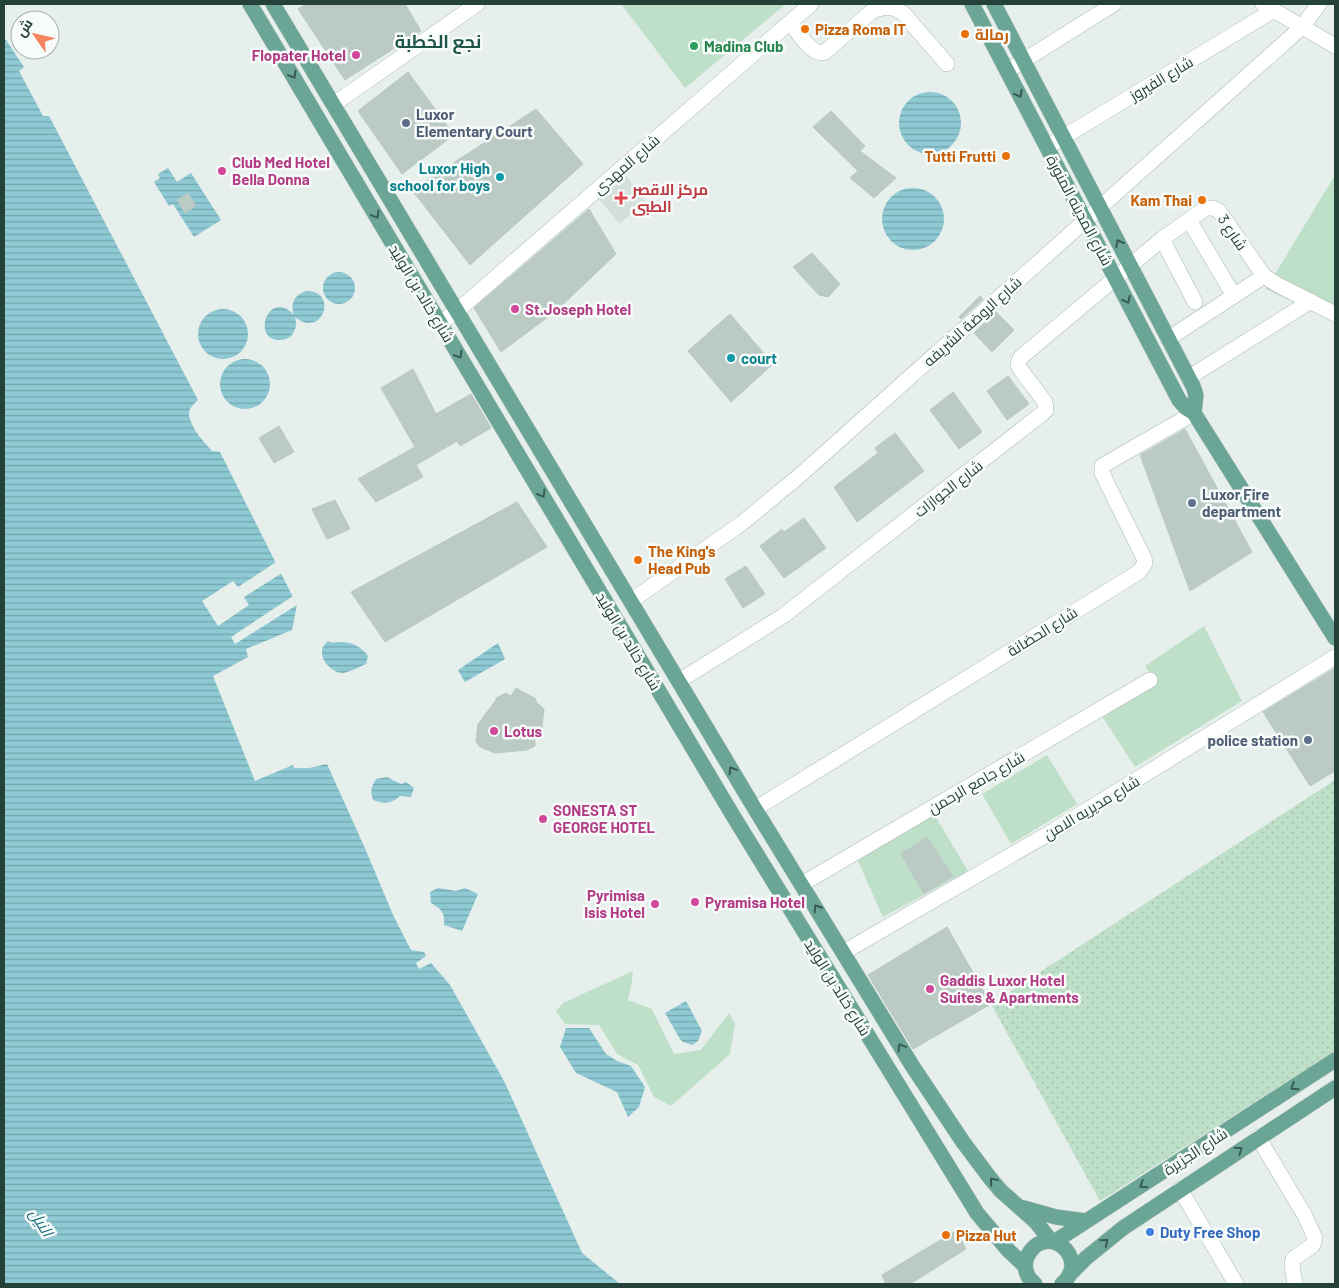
<svg xmlns="http://www.w3.org/2000/svg" width="1339" height="1288" viewBox="0 0 1339 1288" font-family="Barlow,Cairo,sans-serif">
  <style>
    .built { fill: #d4dfda }
    .grass { fill: url(#grass-dots) }
    .park { fill: #bfe0c8; fill-rule: evenodd }
    .water { fill: url(#water-rules) }
    .pier { fill: #e6efeb }
    .building { fill: #bbcac4; stroke: #b8c9c2 }
    .lines { fill: none; stroke-linecap: round; stroke-linejoin: round }
    .minor-casing { stroke: #a8b8b2; stroke-width: 16 }
    .major-casing { stroke: #c2cac8; stroke-width: 16 }
    .minor { stroke: #fff; stroke-width: 15 }
    .major { stroke: #6aa596; stroke-width: 15 }
    .oneway { stroke: #365b51 }
    .food-dot { fill: #e8710a; stroke: #f7fbf9; stroke-width: 2 }
    .leisure-dot { fill: #2e9e5b; stroke: #f7fbf9; stroke-width: 2 }
    .hotel-dot { fill: #d1479c; stroke: #f7fbf9; stroke-width: 2 }
    .service-dot { fill: #5c6f8a; stroke: #f7fbf9; stroke-width: 2 }
    .culture-dot { fill: #0f9aa8; stroke: #f7fbf9; stroke-width: 2 }
    .health-dot { fill: #e0444e; stroke: #f7fbf9; stroke-width: 2 }
    .shop-dot { fill: #3f7fe0; stroke: #f7fbf9; stroke-width: 2 }
    .labels { text-anchor: middle; dominant-baseline: central; stroke-width: 5; stroke-linejoin: round; paint-order: stroke }
    .food-label { font-size: 15px; font-weight: bold; fill: #c56008; stroke: #f7fbf9; text-anchor: start }
    .leisure-label { font-size: 15px; font-weight: bold; fill: #27864d; stroke: #f7fbf9; text-anchor: start }
    .hotel-label { font-size: 15px; font-weight: bold; fill: #b23c85; stroke: #f7fbf9; text-anchor: start }
    .street-label { font-size: 15px; fill: #24423a; stroke: #f7fbf9 }
    .service-label { font-size: 15px; font-weight: bold; fill: #4e5e75; stroke: #f7fbf9; text-anchor: start }
    .culture-label { font-size: 15px; font-weight: bold; fill: #0d838f; stroke: #f7fbf9; text-anchor: end }
    .health-label { font-size: 15px; font-weight: bold; fill: #be3a42; stroke: #f7fbf9; text-anchor: start }
    .shop-label { font-size: 15px; font-weight: bold; fill: #366cbe; stroke: #f7fbf9; text-anchor: start }
    .water-label { font-size: 16px; font-style: italic; fill: #1c6f80; stroke: #f7fbf9 }
    .quarter-label { font-size: 18px; font-weight: bold; fill: #1f5548; stroke: #f7fbf9 }
  </style>
  <defs>
    <pattern id="grass-dots" width="8" height="8" patternUnits="userSpaceOnUse" patternTransform="scale(1.25)"><rect width="8" height="8" fill="#bfe0c8"/><path d="M2 2h.1M6 6h.1" fill="none" stroke="#a4c1ad" stroke-width="1.8" stroke-linecap="round"/></pattern>
    <pattern id="water-rules" width="6" height="5" patternUnits="userSpaceOnUse" patternTransform="scale(1.25)"><rect width="6" height="5" fill="#8ec9d4"/><path d="M0 2.5h6" fill="none" stroke="#74a5ad"/></pattern>
  </defs>
  <rect width="100%" height="100%" fill="#e6efeb"/>
  <path class="built" d="M622,171L646,202L619,224L596,195Z"/>
  <path class="grass" d="M1335,780V1051L1100,1201L991,1004Z"/>
  <path class="park" d="M621,4H786L685,88Z
    M1335,175V322L1266,289Z
    M1204,626L1242,701L1135,767L1102,716L1155,682L1145,666Z
    M1047,755L1077,804L1011,844L982,794Z
    M934,814L968,871L883,917L857,859ZM927,837L953,876L924,894L901,854Z
    M633,971L631,987L628,1000L652,1009L674,1054L701,1050L729,1013L735,1024L730,1054L671,1106L654,1097L638,1065L617,1054L599,1025L565,1024L556,1011L563,1003Z"/>
  <path class="water" d="M4,37L24,67L19,71L43,116H49L198,400C194,404 189,408 189,414C190,427 203,441 212,451L220,452L297,605L292,630L246,649L248,657L213,676L255,781L293,765L294,768H309L327,764L364,846L394,917L411,950L424,952L426,956L416,963L419,969L431,963L450,985L504,1081L582,1253L620,1284H4Z
    M899 123a31 31 0 1 1 62 0a31 31 0 1 1-62 0Z
    M168,168L177,182L191,173L221,220L194,237L173,204L169,206L154,182L160,178L158,174Z
    M882 219a31 31 0 1 1 62 0a31 31 0 1 1-62 0Z
    M323 288a16 16 0 1 1 32 0a16 16 0 1 1-32 0Z
    M306,291C339,290 323,340 295,317C298,327 294,339 281,340C250,342 268,287 294,315C290,304 294,295 306,291Z
    M198 334a25 25 0 1 1 50 0a25 25 0 1 1-50 0Z
    M220 384a25 25 0 1 1 50 0a25 25 0 1 1-50 0Z
    M328,641C333,644 334,642 340,642C351,641 362,647 368,656L366,664C359,667 350,672 343,673C332,673 318,659 323,647C324,645 326,643 328,641Z
    M498,643L505,659L465,682L458,670Z
    M387,777L401,784L406,782L414,788L411,797L400,796C391,804 384,804 373,800C370,791 371,787 376,779Z
    M438,888L456,891L465,888L478,894L462,931L444,925C445,912 441,909 431,903L430,892Z
    M686,1001L702,1031L698,1041L692,1045L683,1042L680,1039L665,1013Z
    M566,1028H589L606,1054L617,1061L631,1066L645,1087L639,1107L628,1117L617,1092L576,1073L560,1047Z"/>
  <path class="pier" d="M276,562L282,573L244,597L249,605L218,626L202,601L233,581L238,587Z
    M293,596L297,605L235,644L231,637Z"/>
  <path class="building" d="M306,4H405L421,31L345,80L298,9Z
    M408,72L454,135L402,174L358,111Z
    M536,109L583,164L470,265L412,190Z
    M831,111L865,146L860,151L896,178L874,198L850,178L858,171L813,127Z
    M188,193L196,206L185,213L177,200Z
    M589,209L616,254L556,311L501,352L474,308Z
    M812,253L840,284L828,297L819,295L793,267Z
    M980,296L983,299L961,319L959,317Z
    M996,312L1014,330L992,352L974,333Z
    M730,314L773,364L731,402L688,351Z
    M413,369L436,414L471,394L491,428L460,446L457,441L416,465L423,477L376,502L358,479L415,447L381,388Z
    M1008,376L1029,404L1007,420L987,391Z
    M953,392L982,432L959,449L930,410Z
    M279,426L294,452L274,463L259,438Z
    M1185,429L1252,552L1190,591L1140,455Z
    M895,433L924,471L857,522L834,487L878,453L875,448Z
    M335,500L350,529L327,539L312,509Z
    M517,502L547,547L385,642L351,592Z
    M804,518L826,548L784,578L760,546L782,529L784,532Z
    M746,566L765,594L743,608L725,579Z
    M1335,668V771L1310,786L1263,712Z
    M516,688L536,699V702L544,709L541,735L535,736V746L527,750L495,753L480,747L476,742L478,724L496,700V698L506,693L511,696Z
    M927,837L953,876L924,894L901,854Z
    M947,927L991,1004L913,1049L868,975Z
    M957,1230L966,1249L910,1284H886L882,1275Z"/>
  <g class="lines">
    <g class="minor-casing">
      <path id="minor" d="M1263,4L1335,46
        M790,22C798,32 812,57 825,52L871,12C883,6 892,6 903,13L947,64
        M1007,71L1114,4
        M334,104L477,4
        M1047,147L1274,10
        M1189,220L1234,296
        M1162,239L1195,302
        M440,323L457,311L811,4
        M1168,339L1264,276
        M1188,378L1311,301
        M631,601L742,523L798,477L1302,27L1319,4
        M679,681L783,616L1043,413L1046,410L1045,402L1020,369L1018,365L1020,358L1162,239L1206,208H1213L1219,211L1264,276L1278,285L1335,314
        M755,809L1139,572L1145,563L1144,558L1102,473V466L1194,413
        M802,884L1150,680
        M844,952L1053,831L1335,657
        M1258,1137L1304,1214L1315,1238L1313,1245L1293,1259L1292,1265L1295,1284
        M1180,1189L1236,1284"/>
    </g>
    <g class="major-casing">
      <path id="major" d="M250,4L732,814L977,1213L1008,1250L1025,1266
        M273,4L755,809L913,1067L963,1142L990,1178L1001,1191L1036,1222L1051,1241
        M972,4L1179,400L1186,408L1194,413L1335,638
        M994,4L1193,386L1196,395L1194,413
        M1024,1208L1056,1217L1086,1221
        M1054,1242L1335,1060
        M1069,1275L1086,1258L1123,1228L1335,1088
        M1035,1284C1010,1265 1039,1227 1063,1247C1068,1251 1071,1257 1072,1264C1072,1272 1068,1279 1062,1284"/>
    </g>
    <use href="#minor" class="minor"/>
    <use href="#major" class="major"/>
  </g>
  <defs><path id="oneway-chevron" d="M-2-3.5L2.5 0L-2 3.5" fill="none" stroke-width="1.6" stroke-linecap="round" stroke-linejoin="round" transform="scale(1.25)"/></defs>
  <g class="oneway">
    <use href="#oneway-chevron" transform="translate(293 75) rotate(59)"/>
    <use href="#oneway-chevron" transform="translate(1019 94) rotate(62)"/>
    <use href="#oneway-chevron" transform="translate(376 215) rotate(59)"/>
    <use href="#oneway-chevron" transform="translate(1119 243) rotate(-118)"/>
    <use href="#oneway-chevron" transform="translate(1127 300) rotate(63)"/>
    <use href="#oneway-chevron" transform="translate(459 355) rotate(59)"/>
    <use href="#oneway-chevron" transform="translate(542 494) rotate(59)"/>
    <use href="#oneway-chevron" transform="translate(732 770) rotate(-121)"/>
    <use href="#oneway-chevron" transform="translate(817 908) rotate(-122)"/>
    <use href="#oneway-chevron" transform="translate(901 1047) rotate(-121)"/>
    <use href="#oneway-chevron" transform="translate(1294 1087) rotate(147)"/>
    <use href="#oneway-chevron" transform="translate(1239 1150) rotate(-34)"/>
    <use href="#oneway-chevron" transform="translate(993 1181) rotate(-130)"/>
    <use href="#oneway-chevron" transform="translate(1143 1185) rotate(147)"/>
    <use href="#oneway-chevron" transform="translate(1105 1242) rotate(-39)"/>
  </g>
  <g class="food-dot">
    <circle cx="805" cy="29" r="5"/>
    <circle cx="965" cy="34" r="5"/>
    <circle cx="1006" cy="156" r="5"/>
    <circle cx="1202" cy="200" r="5"/>
    <circle cx="638" cy="560" r="5"/>
    <circle cx="946" cy="1235" r="5"/>
  </g>
  <circle class="leisure-dot" cx="694" cy="46" r="5"/>
  <g class="hotel-dot">
    <circle cx="356" cy="55" r="5"/>
    <circle cx="222" cy="171" r="5"/>
    <circle cx="515" cy="309" r="5"/>
    <circle cx="494" cy="731" r="5"/>
    <circle cx="543" cy="819" r="5"/>
    <circle cx="695" cy="902" r="5"/>
    <circle cx="655" cy="904" r="5"/>
    <circle cx="930" cy="989" r="5"/>
  </g>
  <g class="service-dot">
    <circle cx="406" cy="123" r="5"/>
    <circle cx="1192" cy="503" r="5"/>
    <circle cx="1308" cy="740" r="5"/>
  </g>
  <g class="culture-dot">
    <circle cx="500" cy="177" r="5"/>
    <circle cx="731" cy="358" r="5"/>
  </g>
  <path class="health-dot" d="M618.5 190.5h5v5h5v5h-5v5h-5v-5h-5v-5h5z"/>
  <circle class="shop-dot" cx="1150" cy="1232" r="5"/>
  <g class="labels">
    <g class="food-label">
      <text x="815" y="29">Pizza Roma IT</text>
      <text x="975" y="34">رمالة</text>
      <text x="996" y="156" text-anchor="end">Tutti Frutti</text>
      <text x="1192" y="200" text-anchor="end">Kam Thai</text>
      <text x="648" y="551">The King's<tspan x="648" dy="17">Head Pub</tspan></text>
      <text x="956" y="1235">Pizza Hut</text>
    </g>
    <g class="leisure-label">
      <text x="704" y="46">Madina Club</text>
    </g>
    <g class="hotel-label">
      <text x="346" y="55" text-anchor="end">Flopater Hotel</text>
      <text x="232" y="162">Club Med Hotel<tspan x="232" dy="17">Bella Donna</tspan></text>
      <text x="525" y="309">St.Joseph Hotel</text>
      <text x="504" y="731">Lotus</text>
      <text x="553" y="810">SONESTA ST<tspan x="553" dy="17">GEORGE HOTEL</tspan></text>
      <text x="645" y="895" text-anchor="end">Pyrimisa<tspan x="645" dy="17">Isis Hotel</tspan></text>
      <text x="705" y="902">Pyramisa Hotel</text>
      <text x="940" y="980">Gaddis Luxor Hotel<tspan x="940" dy="17">Suites &amp; Apartments</tspan></text>
    </g>
    <g class="street-label">
      <text transform="translate(1161 78) rotate(-31)">شارع الفيروز</text>
      <text transform="translate(626 164) rotate(-41)">شارع المهدى</text>
      <text transform="translate(1080 210) rotate(62)">شارع المدينه المنورة</text>
      <text transform="translate(1233 232) rotate(56)">شارع 3</text>
      <text transform="translate(422 293) rotate(59)">شارع خالد بن الوليد</text>
      <text transform="translate(972 321) rotate(-42)">شارع الروضة الشريفه</text>
      <text transform="translate(948 488) rotate(-38)">شارع الجوازات</text>
      <text transform="translate(1042 631) rotate(-32)">شارع الحضانة</text>
      <text transform="translate(629 641) rotate(59)">شارع خالد بن الوليد</text>
      <text transform="translate(976 782) rotate(-30)">شارع جامع الرحمن</text>
      <text transform="translate(1091 807) rotate(-31)">شارع مديريه الامن</text>
      <text transform="translate(838 987) rotate(58)">شارع خالد بن الوليد</text>
      <text transform="translate(1195 1151) rotate(-33)">شارع الجزيرة</text>
    </g>
    <g class="service-label">
      <text x="416" y="114">Luxor<tspan x="416" dy="17">Elementary Court</tspan></text>
      <text x="1202" y="494">Luxor Fire<tspan x="1202" dy="17">department</tspan></text>
      <text x="1298" y="740" text-anchor="end">police station</text>
    </g>
    <g class="culture-label">
      <text x="490" y="168">Luxor High<tspan x="490" dy="17">school for boys</tspan></text>
      <text x="741" y="358" text-anchor="start">court</text>
    </g>
    <g class="health-label">
      <text x="632" y="189">مركز الاقصر<tspan x="632" dy="17">الطبى</tspan></text>
    </g>
    <g class="shop-label">
      <text x="1160" y="1232">Duty Free Shop</text>
    </g>
    <g class="water-label">
      <text transform="translate(42 1222) rotate(58)">النيل</text>
    </g>
    <g class="quarter-label">
      <text x="438" y="41">نجع الخطبة</text>
    </g>
  </g>
  <rect width="1339" height="1288" fill="none" stroke="#24423a" stroke-width="10"/>
  <g transform="translate(35 35) rotate(304)"><circle r="24" fill="#f7fbf9" stroke="#a3b1ad"/>
  <path d="M0-4L9 19L0 12L-9 19Z" fill="#f4845f"/>
  <text y="-8" font-size="14" font-weight="bold" text-anchor="middle" fill="#24423a">ش</text>
  </g>
</svg>
